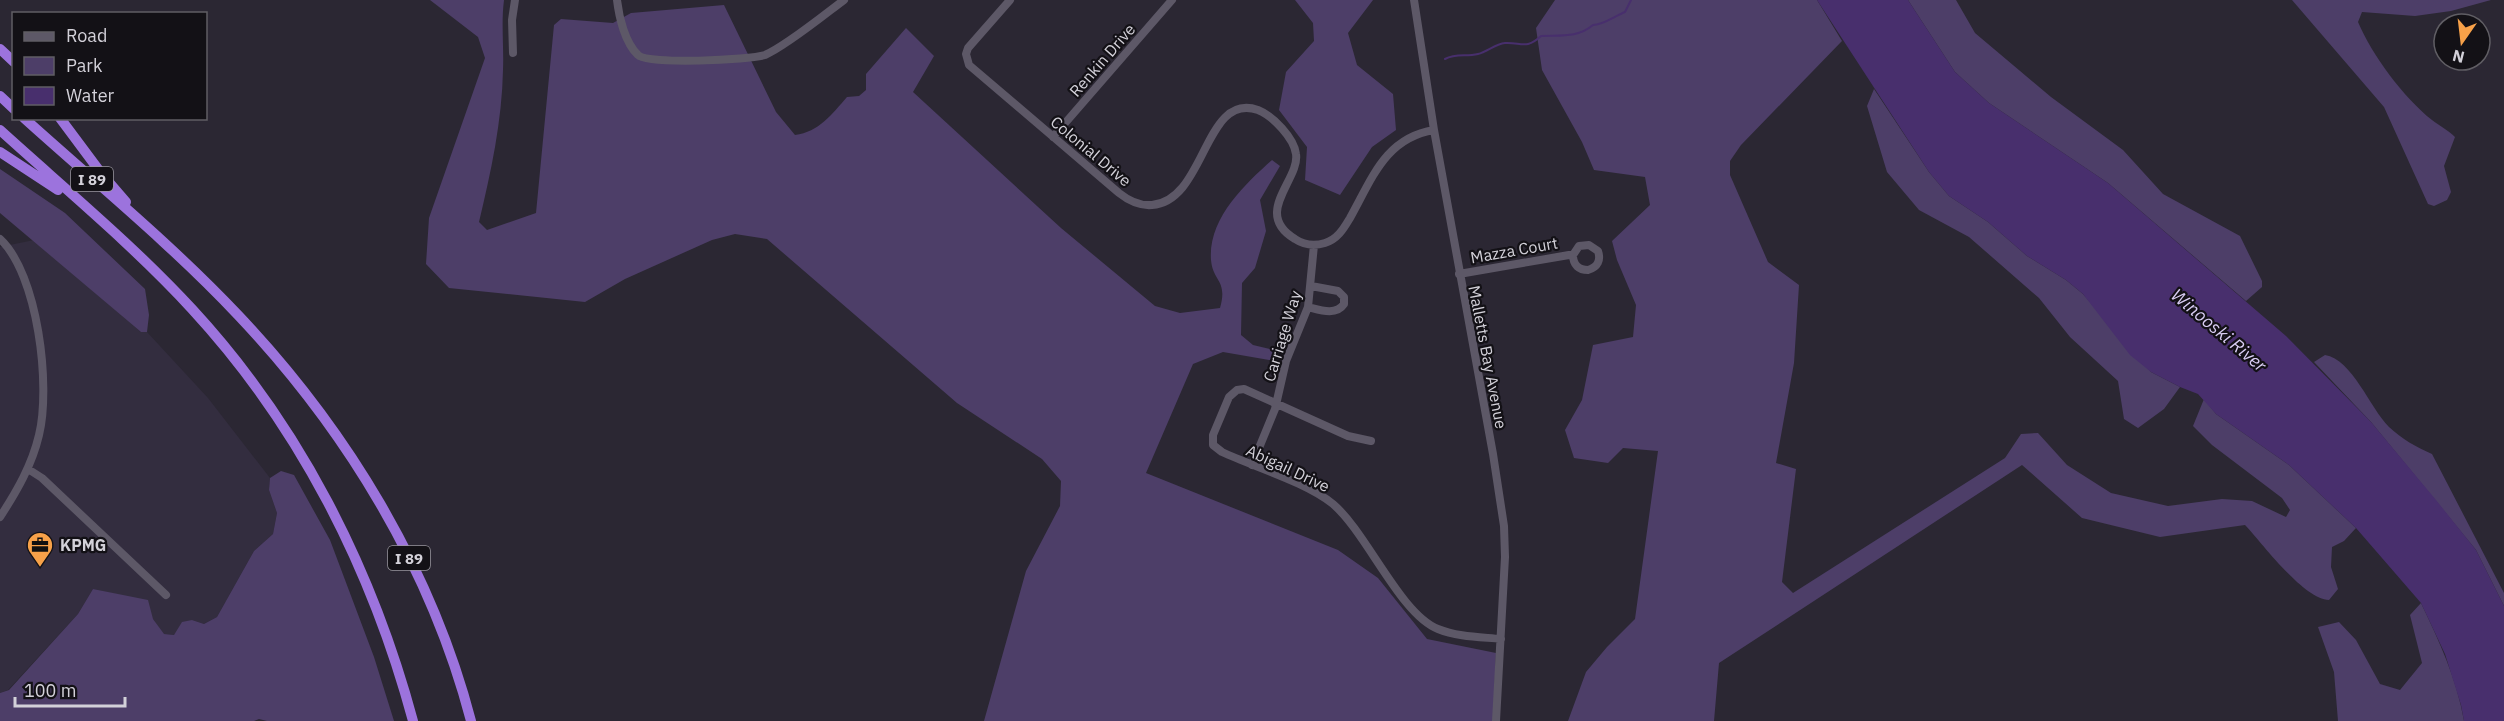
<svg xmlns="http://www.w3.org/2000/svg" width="2504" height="721" viewBox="0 0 2504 721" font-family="'IBM Plex Sans',sans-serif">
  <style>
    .built { fill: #332d3f }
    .green { fill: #4d3e68 }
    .water { fill: #482f6d }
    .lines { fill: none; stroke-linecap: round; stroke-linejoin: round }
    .stream { stroke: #482f6d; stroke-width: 2 }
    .minor { stroke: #5d5867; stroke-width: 8 }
    .highway { stroke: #9c73dd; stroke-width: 10 }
    .labels { text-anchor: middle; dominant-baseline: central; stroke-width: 4.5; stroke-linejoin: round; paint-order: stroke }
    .shield { fill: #131116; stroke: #99979e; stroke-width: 1.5 }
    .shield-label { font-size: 15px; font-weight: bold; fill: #d3d1d9 }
    .street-label { font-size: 16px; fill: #d3d1d9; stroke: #131116 }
    .poi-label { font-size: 16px; font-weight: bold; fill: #d3d1d9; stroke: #131116; text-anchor: start }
    .water-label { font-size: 18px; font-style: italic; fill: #d9cdf3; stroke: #131116 }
  </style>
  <rect width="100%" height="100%" fill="#2b2733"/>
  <path class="built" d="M34,240L141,332H147L208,398L270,478L269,490L277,513L273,534L254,551L217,617L204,624L192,620L174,635L163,634L153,619L120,595L93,589L78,614L8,690L0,693V247Z"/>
  <path class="green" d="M430,0H504C501,24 504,46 503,70C502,121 491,172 479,222L487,230L536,213L554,25L561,19L613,23L631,13L724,5L776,112L795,135C819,132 832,114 847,97L859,96L866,90V74L906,28L934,56L913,92L1061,228L1155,306L1180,313L1220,308C1228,280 1213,282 1211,260C1208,219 1244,185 1272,160L1280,166L1260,200L1266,231L1255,268L1242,283L1241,335L1253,345L1278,351L1275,361L1223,352L1193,364L1146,473L1338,550L1378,578L1427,639L1496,653L1493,721H984L1026,571L1060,506L1061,481L1042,459L957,403L767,239L735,234L712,240L625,279L585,302L449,288L426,264L429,218L485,58L478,37Z
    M1295,0H1373L1348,33L1357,65L1393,94L1396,130L1372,147L1340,195L1305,180L1307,147L1279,110L1286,72L1314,41L1313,23Z
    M1555,0H1817L1842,41L1741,145L1730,161V175L1768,262L1799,285L1794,363L1776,463L1796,469L1782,582L1793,593L2005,458L2021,434L2038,433L2067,465L2111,493L2168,506L2222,499L2252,501L2286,517L2290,510L2282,498L2212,445L2193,426L2204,399L2216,414L2289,465L2356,528L2344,541L2332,547L2331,567L2338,589L2329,600C2303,599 2263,544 2245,525L2160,537L2082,518L2022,465L1719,663L1714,721H1568L1586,672L1607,647L1635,619L1658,451L1623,448L1608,463L1574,458L1565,430L1582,400L1593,345L1633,337L1636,305L1617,260L1612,241L1650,205L1645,177L1594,170L1582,142L1542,70L1536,28Z
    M1908,0H1956L1975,33L2051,97L2123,150L2163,194L2240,236L2262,281V287L2246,301L2108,183L1989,103L1955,72Z
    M2292,0H2491L2451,11L2415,16L2362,12L2358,22C2372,55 2404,98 2432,120C2440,126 2448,130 2455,137L2444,166L2451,192L2447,200L2434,206L2428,204L2384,107Z
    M1874,89L1929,172L1949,196L1988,222L2027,256L2066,280L2083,294L2151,372L2180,387L2164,409L2138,428L2124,419L2118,381L2070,337L2039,298L1969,237L1919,210L1887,172L1867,106Z
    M0,169L65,213L145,289L149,315L147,332H141L0,213Z
    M2325,355C2352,359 2370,408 2389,427C2402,439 2416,447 2432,454L2504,593V606L2476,550L2371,422L2314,362Z
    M281,471L294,475L330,540L374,657L394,721H267L259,719L254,721H0V693L9,690L78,614L93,589L148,600L153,619L164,634L174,635L182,622L192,620L204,624L217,617L254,551L273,534L277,513L269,490L270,478Z
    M2421,603C2439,641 2457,679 2464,721H2338L2334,672L2318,627L2339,622L2356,640L2380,684L2400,690L2422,663L2410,615Z"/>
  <path class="water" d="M1817,0H1908L1955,72L1989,103L2108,183L2286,336L2371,422L2436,500L2476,550L2504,606V721H2464L2461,705L2445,654L2421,603L2356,528L2289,465L2216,414L2198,394L2180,387L2151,372L2130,355L2083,294L2066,280L2027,256L1988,222L1949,196L1929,172Z"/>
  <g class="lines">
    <path class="stream" d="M1445,59C1456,53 1466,57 1478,54C1487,52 1495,44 1505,43C1521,42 1526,50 1541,36C1560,35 1578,38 1593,25C1603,25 1615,16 1625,12L1631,0"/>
    <path class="minor" d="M617,0C619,17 625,43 638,55C648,65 749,60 765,55C786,46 824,15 844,0
      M1010,0L968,48L966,54L969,65L1119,193C1129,201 1140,206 1152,205C1206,201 1204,91 1258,110C1273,116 1294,138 1296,154C1300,180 1252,213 1295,239C1304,245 1315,246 1325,243C1338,239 1344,228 1350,218C1372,179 1385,138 1434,130
      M1414,0L1434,130L1493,454L1504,526L1505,557L1496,721
      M513,53L512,20L515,0
      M1053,137L1172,0
      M0,239C38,274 51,386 39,435C32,465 17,491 0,517
      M1459,274L1569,255H1573C1573,265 1579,270 1588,270C1598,267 1601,260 1598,251L1589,245L1579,246L1573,255
      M1308,307C1320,310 1336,316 1344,304V297L1338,291L1311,286
      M1371,441L1348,436L1244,389L1237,390L1229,397L1213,435V445L1222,452C1254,467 1306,482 1333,504C1367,533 1400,614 1438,629C1457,637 1481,637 1501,639
      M1252,465L1275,409L1286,361L1308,307L1314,245
      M28,469L42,478L166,595"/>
    <path class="highway" d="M0,49L14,62
      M0,96L14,109
      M24,118C96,183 172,245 238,315C346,429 431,568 471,721
      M60,118L101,173L126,202
      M0,130C65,189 133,245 192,309C300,426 372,569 413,721
      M0,152L58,190"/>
  </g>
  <defs>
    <g id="office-pin" transform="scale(1.35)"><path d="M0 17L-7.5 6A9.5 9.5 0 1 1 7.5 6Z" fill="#f7a149" stroke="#131116"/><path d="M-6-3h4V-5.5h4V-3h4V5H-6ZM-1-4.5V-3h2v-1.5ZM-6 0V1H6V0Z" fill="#111"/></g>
  </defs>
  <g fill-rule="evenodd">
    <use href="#office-pin" x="40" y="545"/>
  </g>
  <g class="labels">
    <g class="shield">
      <rect x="71" y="167" width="42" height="24" rx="4.5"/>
      <rect x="388" y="546" width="42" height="24" rx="4.5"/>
    </g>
    <g class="shield-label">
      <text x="92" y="179">I 89</text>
      <text x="409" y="558">I 89</text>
    </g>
    <g class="street-label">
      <text transform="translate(1102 60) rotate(-49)">Renkin Drive</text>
      <text transform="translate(1091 151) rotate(40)">Colonial Drive</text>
      <text transform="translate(1514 250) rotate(-10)">Mazza Court</text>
      <text transform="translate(1282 336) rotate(-73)">Carriage Way</text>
      <text transform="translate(1488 357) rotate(79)">Malletts Bay Avenue</text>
      <text transform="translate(1288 468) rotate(25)">Abigail Drive</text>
    </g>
    <g class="poi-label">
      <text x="60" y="545">KPMG</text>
    </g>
    <g class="water-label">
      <text transform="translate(2219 330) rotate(40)">Winooski River</text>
    </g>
  </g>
  <rect x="12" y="12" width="195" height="108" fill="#131116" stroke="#605e64" stroke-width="1.5"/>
  <rect x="24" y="32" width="30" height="9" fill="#5d5867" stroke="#605e64" stroke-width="1.5"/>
  <text x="66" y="42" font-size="18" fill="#d3d1d9">Road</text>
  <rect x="24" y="57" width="30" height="18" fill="#4d3e68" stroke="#605e64" stroke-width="1.5"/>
  <text x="66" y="72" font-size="18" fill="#d3d1d9">Park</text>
  <rect x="24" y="87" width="30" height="18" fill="#482f6d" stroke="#605e64" stroke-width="1.5"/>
  <text x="66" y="102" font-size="18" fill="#d3d1d9">Water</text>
  <g transform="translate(2462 42) rotate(194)"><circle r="28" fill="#131116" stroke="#605e64" stroke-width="1.5"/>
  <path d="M0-4.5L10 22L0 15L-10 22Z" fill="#f7a149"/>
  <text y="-9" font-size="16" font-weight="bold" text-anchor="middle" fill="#d3d1d9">N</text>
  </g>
  <path d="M15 697v9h110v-9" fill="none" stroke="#d3d1d9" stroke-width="3"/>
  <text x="24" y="697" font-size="18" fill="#d3d1d9" stroke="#131116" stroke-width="4.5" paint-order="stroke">100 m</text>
</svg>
